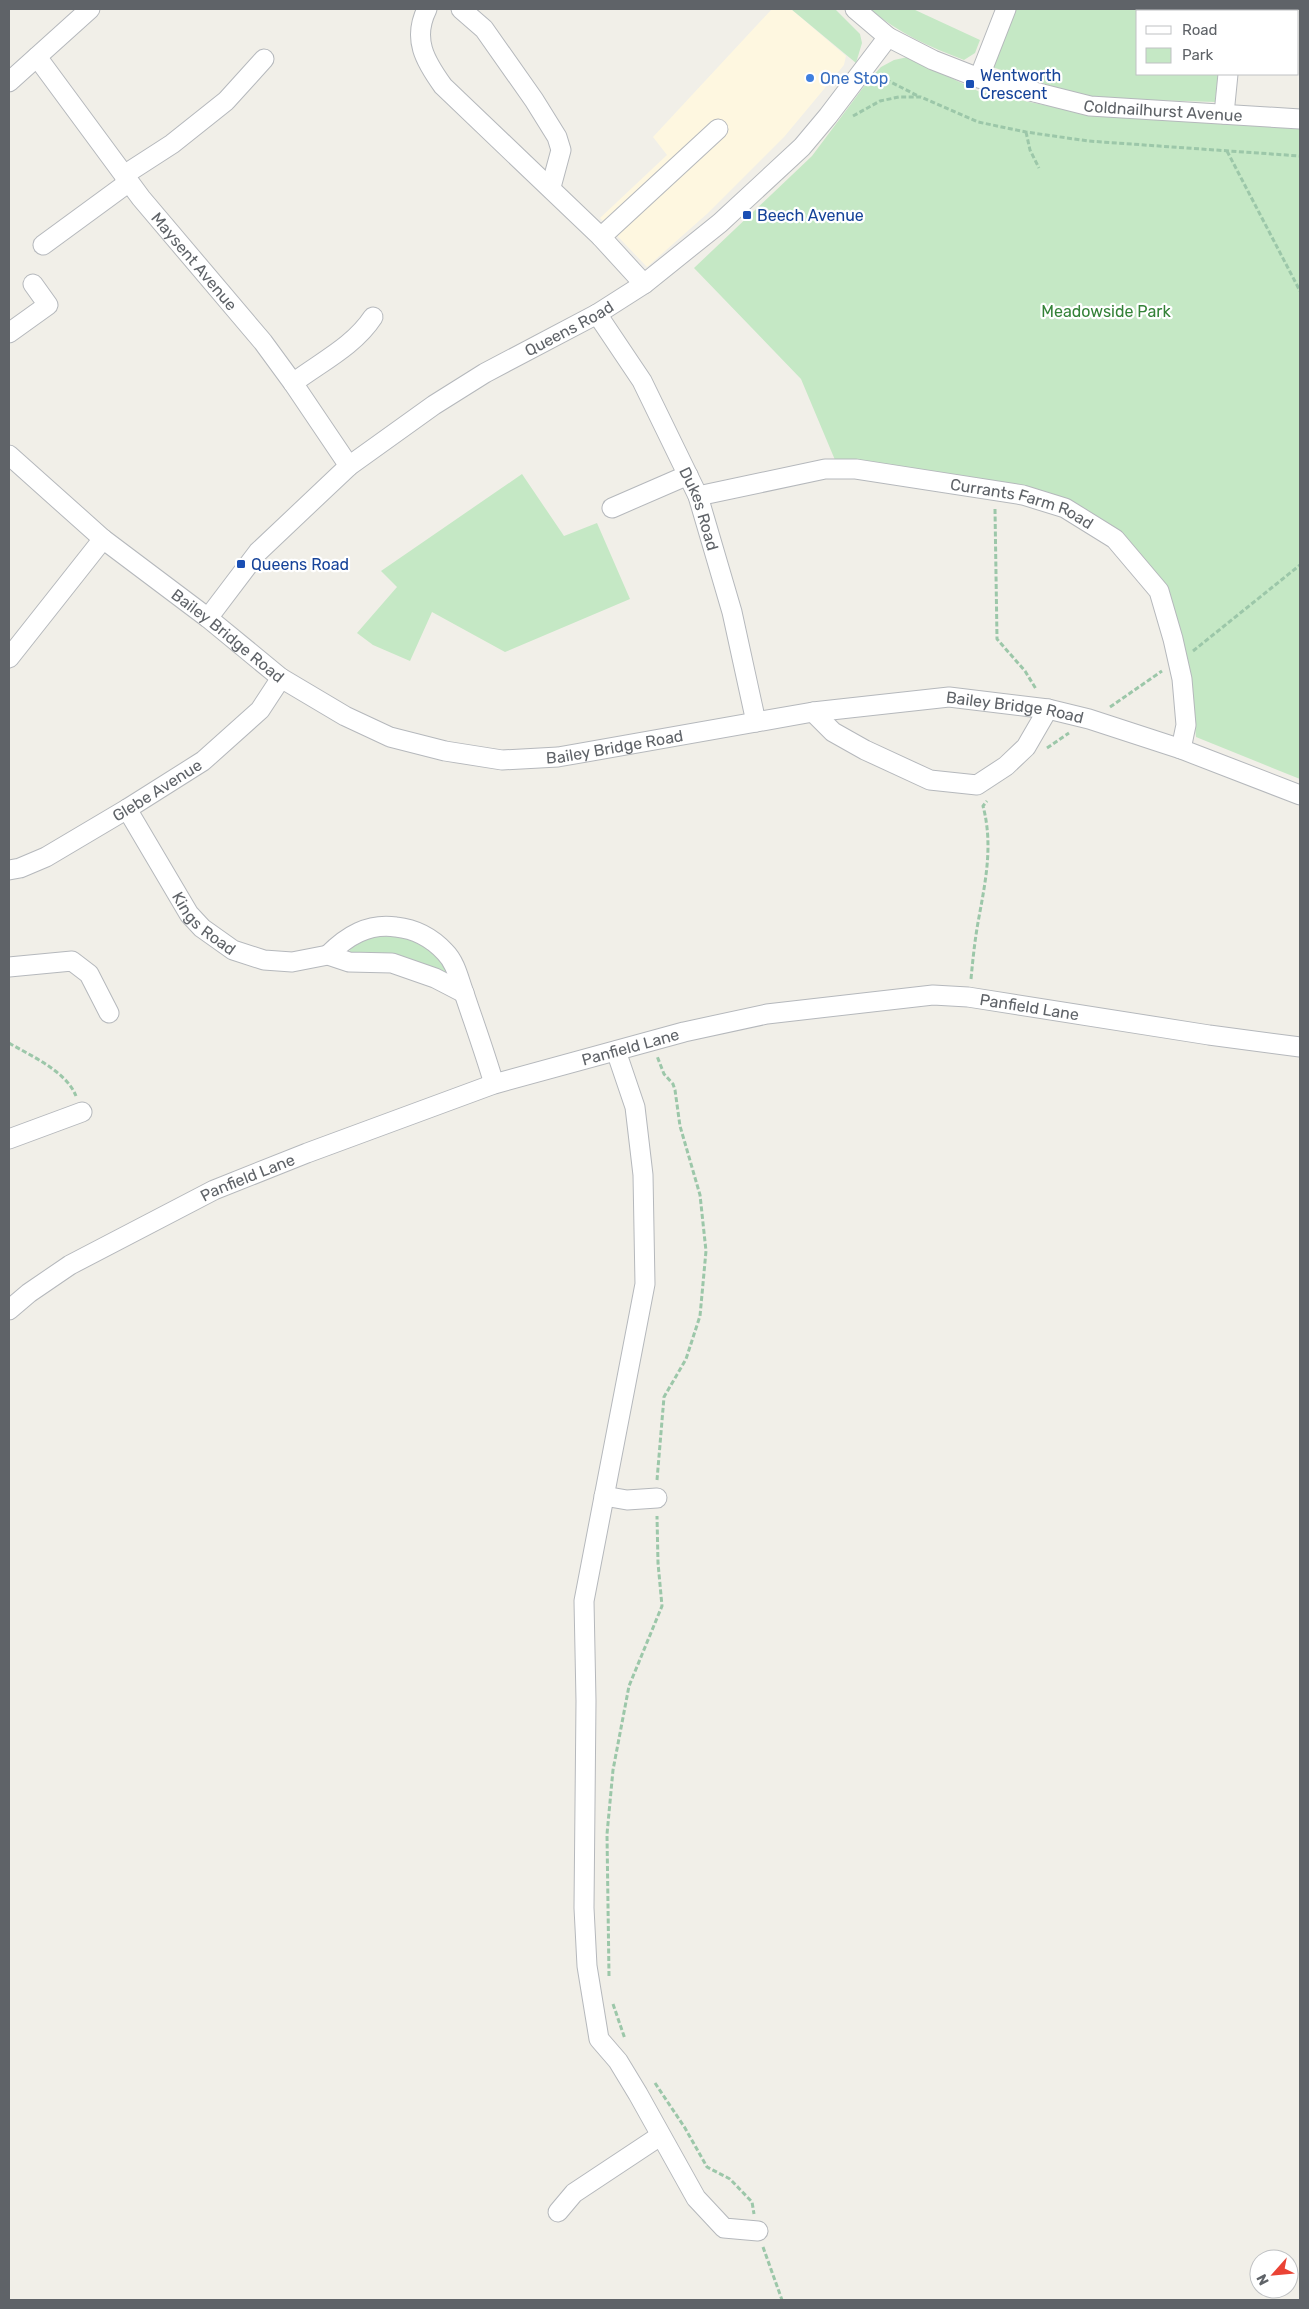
<svg xmlns="http://www.w3.org/2000/svg" width="1309" height="2309" viewBox="0 0 1309 2309" font-family="Rubik,sans-serif">
  <style>
    .commercial { fill: #fef7e0 }
    .green { fill: #c5e8c5 }
    .lines { fill: none; stroke-linecap: round; stroke-linejoin: round }
    .minor-casing { stroke: #b5b8bc; stroke-width: 21 }
    .path { stroke: #9cc7a9; stroke-width: 3; stroke-dasharray: 5 2.5; stroke-linecap: butt }
    .minor { stroke: #fff; stroke-width: 19 }
    .shop-dot { fill: #3f7fe0; stroke: #fff; stroke-width: 2 }
    .transit-dot { fill: #1a4fb4; stroke: #fff; stroke-width: 2 }
    .labels { text-anchor: middle; dominant-baseline: central; stroke-width: 4.5; stroke-linejoin: round; paint-order: stroke }
    .transit-label { font-size: 16px; fill: #164399; stroke: #fff; text-anchor: start }
    .shop-label { font-size: 16px; fill: #366cbe; stroke: #fff; text-anchor: start }
    .street-label { font-size: 16px; fill: #5f6368; stroke: #fff }
    .park-label { font-size: 16px; fill: #348238; stroke: #fff }
  </style>
  <rect width="100%" height="100%" fill="#f1efe8"/>
  <path class="commercial" d="M772,9H791L846,56L844,65L784,137L708,213L647,267L600,218L667,155L653,137Z"/>
  <path class="green" d="M791,9H835L860,34L862,43L856,63Z
    M870,9H913L980,40L975,53L964,60C930,47 898,33 870,9Z
    M1014,9H1224L1223,11H1138V74H1218L1215,102L1089,98L992,67Z
    M908,57L980,92L1088,114L1300,129V779L1196,737L1190,677L1182,637L1163,588L1066,501L835,460L801,379L694,268L812,156L868,81L881,67L894,60Z
    M522,474L564,536L597,523L630,599L505,652L432,612L410,661L373,645L357,633L397,587L381,571Z
    M394,933L427,942L448,971L444,974L351,955L348,945L350,942Z"/>
  <g class="lines">
    <g class="minor-casing">
      <g id="minor">
        <path d="M427,9C412,39 425,61 443,86L601,237L644,284"/>
        <path d="M461,9L484,29L534,100L557,137L561,150L551,187"/>
        <path id="s1" d="M855,9L888,37L933,60L979,78L1090,106L1300,119"/>
        <path d="M1233,11V9"/>
        <path id="s2" d="M37,57L141,198L263,342L293,383L349,466"/>
        <path d="M979,78L1006,9"/>
        <path d="M9,82L90,9"/>
        <path d="M1224,114L1228,74"/>
        <path d="M124,175L172,144L226,101L264,59"/>
        <path d="M601,237L718,129"/>
        <path d="M43,245L129,182"/>
        <path id="s3" d="M597,314L642,381L698,496L732,612L756,722"/>
        <path d="M9,333L48,305L33,284"/>
        <path d="M293,383C321,362 354,346 373,317"/>
        <path id="s4" d="M9,455L103,539L208,618L281,678L345,716L390,737L445,751L502,760L558,757L813,712L949,697L1048,709L1089,719L1181,749L1300,795"/>
        <path id="s5" d="M698,496L825,469H856L1023,495L1065,508L1115,539L1159,591L1173,639L1182,679L1186,725L1181,749"/>
        <path d="M612,508L688,475"/>
        <path id="s6" d="M208,618L258,552L349,466L434,405L485,373L597,314L644,284L720,223L802,147L828,116L888,37"/>
        <path d="M9,658L103,539"/>
        <path d="M813,712L833,732L865,750L930,780L977,785L1006,766L1026,747L1048,709"/>
        <path id="s7" d="M127,809L189,914L202,928L233,950L264,960L292,962L328,955L349,962L392,963L435,978L464,993"/>
        <path id="s8" d="M9,870L20,868L46,857L127,809L203,761L260,710L281,678"/>
        <path d="M328,955C347,936 368,923 396,927C415,929 432,938 445,952C456,963 459,980 464,993C474,1023 485,1053 494,1084"/>
        <path d="M9,967L72,961L89,974L109,1013"/>
        <path d="M616,1051L635,1107L643,1175L645,1284L584,1601L586,1701L584,1908L587,1966L599,2039L618,2061L638,2094L696,2198L724,2228L758,2231"/>
        <path d="M9,1139L82,1112"/>
        <path id="s9" d="M9,1310L29,1293L70,1265L214,1190L307,1153L494,1084L684,1032L767,1014L933,995L968,997L1209,1035L1300,1047"/>
        <path d="M604,1496L627,1500L657,1498"/>
        <path d="M558,2212L574,2193L660,2136"/>
      </g>
    </g>
    <path class="path" d="M879,76L920,97
      M853,116L880,101L899,97H921L978,122L1026,132L1088,141L1300,156
      M1026,132L1030,150L1039,168
      M1227,151L1300,291
      M995,509L997,639L1025,671L1036,689
      M1193,651L1300,565
      M1110,707L1162,671
      M1047,748L1069,733
      M971,979C973,958 975,938 979,917C986,879 993,844 983,806L987,801
      M9,1043C31,1056 66,1071 76,1096
      M657,1480L664,1397L686,1359L700,1316L706,1251L700,1195L680,1126L675,1090L673,1084L664,1074L657,1056
      M609,1976L607,1834L613,1770L629,1686L662,1606L658,1563L657,1516
      M613,2004L625,2039
      M655,2083L685,2128L707,2167L730,2179L752,2202L754,2214
      M763,2247L782,2300"/>
    <use href="#minor" class="minor"/>
  </g>
  <circle class="shop-dot" cx="810" cy="78" r="5"/>
  <g class="transit-dot">
    <rect x="965" y="79" width="10" height="10" rx="2.5"/>
    <rect x="742" y="210" width="10" height="10" rx="2.5"/>
    <rect x="236" y="559" width="10" height="10" rx="2.5"/>
  </g>
  <g class="labels">
    <g class="transit-label">
      <text x="980" y="75">Wentworth<tspan x="980" dy="18">Crescent</tspan></text>
      <text x="757" y="215">Beech Avenue</text>
      <text x="251" y="564">Queens Road</text>
    </g>
    <g class="shop-label">
      <text x="820" y="78">One Stop</text>
    </g>
    <g class="street-label">
      <text stroke="none"><textPath href="#s1" startOffset="331">Coldnailhurst Avenue</textPath></text>
      <text stroke="none"><textPath href="#s2" startOffset="258">Maysent Avenue</textPath></text>
      <text stroke="none"><textPath href="#s6" startOffset="468">Queens Road</textPath></text>
      <text stroke="none"><textPath href="#s5" startOffset="331">Currants Farm Road</textPath></text>
      <text stroke="none"><textPath href="#s3" startOffset="221">Dukes Road</textPath></text>
      <text stroke="none"><textPath href="#s4" startOffset="284">Bailey Bridge Road</textPath></text>
      <text stroke="none"><textPath href="#s4" startOffset="1109">Bailey Bridge Road</textPath></text>
      <text stroke="none"><textPath href="#s4" startOffset="704">Bailey Bridge Road</textPath></text>
      <text stroke="none"><textPath href="#s8" startOffset="169">Glebe Avenue</textPath></text>
      <text stroke="none"><textPath href="#s7" startOffset="139">Kings Road</textPath></text>
      <text stroke="none"><textPath href="#s9" startOffset="1084">Panfield Lane</textPath></text>
      <text stroke="none"><textPath href="#s9" startOffset="679">Panfield Lane</textPath></text>
      <text stroke="none"><textPath href="#s9" startOffset="274">Panfield Lane</textPath></text>
    </g>
    <g class="park-label">
      <text x="1106" y="311">Meadowside Park</text>
    </g>
  </g>
  <rect width="1309" height="2309" fill="none" stroke="#5f6368" stroke-width="20"/>
  <rect x="1136" y="10" width="162" height="65" fill="#ffffff" stroke="#bfc1c3"/>
  <rect x="1146" y="26" width="25" height="8" fill="#ffffff" stroke="#bfc1c3"/>
  <text x="1182" y="35" font-size="15" fill="#5f6368">Road</text>
  <rect x="1146" y="48" width="25" height="15" fill="#c5e8c5" stroke="#bfc1c3"/>
  <text x="1182" y="60" font-size="15" fill="#5f6368">Park</text>
  <g transform="translate(1274 2274) rotate(243)"><circle r="24" fill="#ffffff" stroke="#bfc1c3"/>
  <path d="M0-4L9 19L0 12L-9 19Z" fill="#ea4335"/>
  <text y="-8" font-size="14" font-weight="bold" text-anchor="middle" fill="#5f6368">N</text>
  </g>
</svg>
